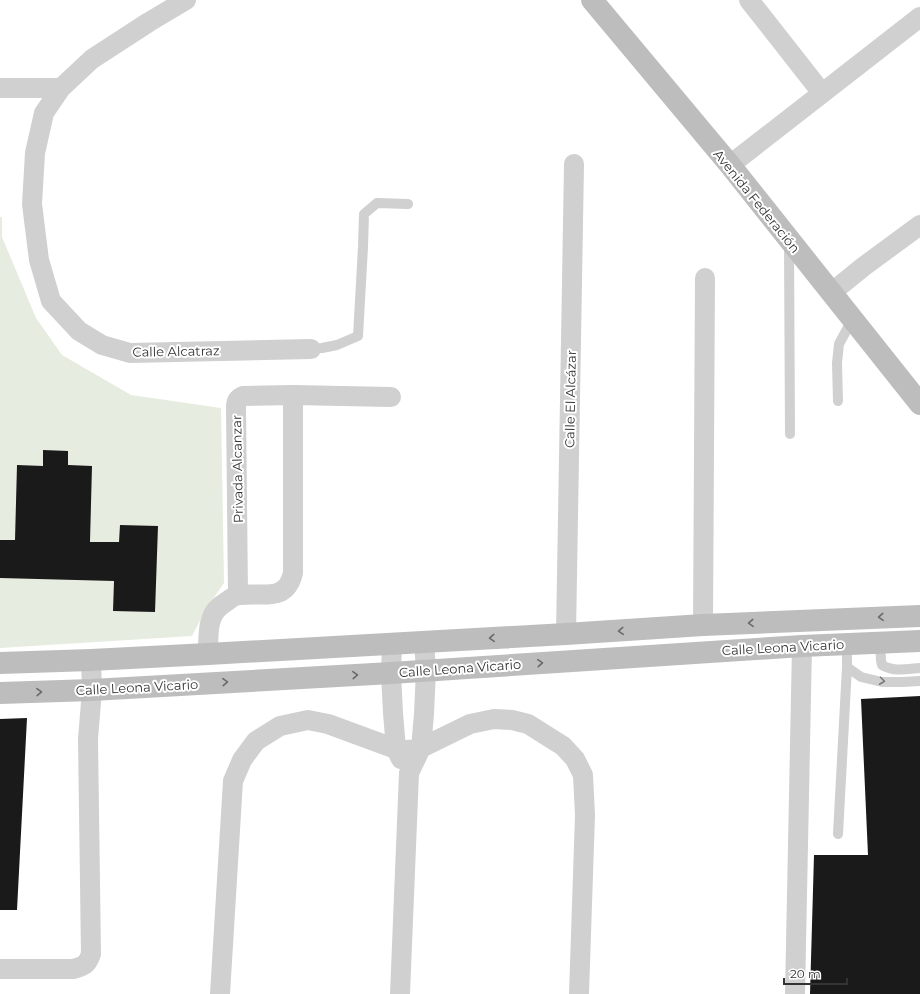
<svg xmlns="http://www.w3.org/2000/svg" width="920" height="994" viewBox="0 0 920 994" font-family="Montserrat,sans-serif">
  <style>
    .green { fill: #e6ecdf }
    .building { fill: #1a1a1a }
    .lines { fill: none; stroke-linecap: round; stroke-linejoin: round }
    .lane { stroke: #d0d0d0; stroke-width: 10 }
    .street { stroke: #d0d0d0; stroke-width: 20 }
    .secondary { stroke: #bdbdbd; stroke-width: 22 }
    .oneway { stroke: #6a6a6a }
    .oneway2 { stroke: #7a7a7a }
    .labels { text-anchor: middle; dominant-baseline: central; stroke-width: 4; stroke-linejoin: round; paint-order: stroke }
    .street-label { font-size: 13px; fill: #333; stroke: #fff }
  </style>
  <rect width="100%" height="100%" fill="#fff"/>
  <path class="green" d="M0,217H2V237L36,318L62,355L131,395L221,408L224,583L206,609L192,636L0,648Z"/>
  <path class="building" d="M43,450L68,451V465L92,466L90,542H119L120,525L158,526L155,612L113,611L114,581L0,578V540H15L17,465L43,466Z
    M920,696V994H810L814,855H868L861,699Z
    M27,718L17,910H0V719Z"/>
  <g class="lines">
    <path class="lane" d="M789,244L790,434
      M311,349L322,348L337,345L358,336L363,247L364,214L377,203L408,204
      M838,401L837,363L839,344L852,320
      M880,643L881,660L882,665C893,672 907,669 920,668
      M847,667L861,677L882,682H902L920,681
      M838,834L847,667V644"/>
    <path class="street" d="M186,0L149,22L92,59L61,88L44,113L35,153L32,204L39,260L51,301L79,331L102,345L130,353L311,349
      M749,0L822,93
      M0,88H61
      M730,165L920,17
      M831,293L863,267L920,225
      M238,595L236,407C236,401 238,398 243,396L293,395L391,397
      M703,625L705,278
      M566,634L574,164
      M392,644L391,673L393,713L396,749L401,759
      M208,654C208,645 208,628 211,620C213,612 219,606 226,602C230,599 235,595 240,595C263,592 286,603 293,573V395
      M0,969H73C84,966 87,965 91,954L88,739L92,690L91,660
      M220,994L233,781L242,760L256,741L280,726L308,720L328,724L396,749C405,751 413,750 421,748L470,724L494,719L512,720L528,724L563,746L575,759L583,775L585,815L579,994
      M400,994L409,773L421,748L424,714L426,670L424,642
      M795,994L802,646"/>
    <path class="secondary" d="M592,0L730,165L920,404
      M0,663L91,660L208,654L566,634L703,625L920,616
      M0,693L92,690L391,673L802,646L920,641"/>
  </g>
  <defs><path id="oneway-chevron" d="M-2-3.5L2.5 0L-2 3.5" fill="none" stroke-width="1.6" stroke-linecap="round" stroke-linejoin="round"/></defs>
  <g class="oneway">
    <use href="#oneway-chevron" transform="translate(881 617) rotate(177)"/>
    <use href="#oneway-chevron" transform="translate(751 623) rotate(177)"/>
    <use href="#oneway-chevron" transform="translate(621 631) rotate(176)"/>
    <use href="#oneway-chevron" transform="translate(492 638) rotate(177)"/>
    <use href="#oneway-chevron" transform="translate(540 663) rotate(-4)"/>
    <use href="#oneway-chevron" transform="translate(355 675) rotate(-3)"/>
    <use href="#oneway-chevron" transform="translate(225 682) rotate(-3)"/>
    <use href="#oneway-chevron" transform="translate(39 692) rotate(-2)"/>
  </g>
  <use class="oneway2" href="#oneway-chevron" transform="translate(882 681) rotate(7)"/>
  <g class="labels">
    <g class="street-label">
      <text transform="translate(757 201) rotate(51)">Avenida Federación</text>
      <text transform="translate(176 351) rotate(-1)">Calle Alcatraz</text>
      <text transform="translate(570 399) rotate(-89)">Calle El Alcázar</text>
      <text transform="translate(237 469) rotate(-91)">Privada Alcanzar</text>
      <text transform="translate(783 647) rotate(-3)">Calle Leona Vicario</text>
      <text transform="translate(460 668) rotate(-4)">Calle Leona Vicario</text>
      <text transform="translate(137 687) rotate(-3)">Calle Leona Vicario</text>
    </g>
  </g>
  <path d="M784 978v6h63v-6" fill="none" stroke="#333333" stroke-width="2"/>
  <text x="790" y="978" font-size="12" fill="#333333" stroke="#ffffff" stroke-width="3" paint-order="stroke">20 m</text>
</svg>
